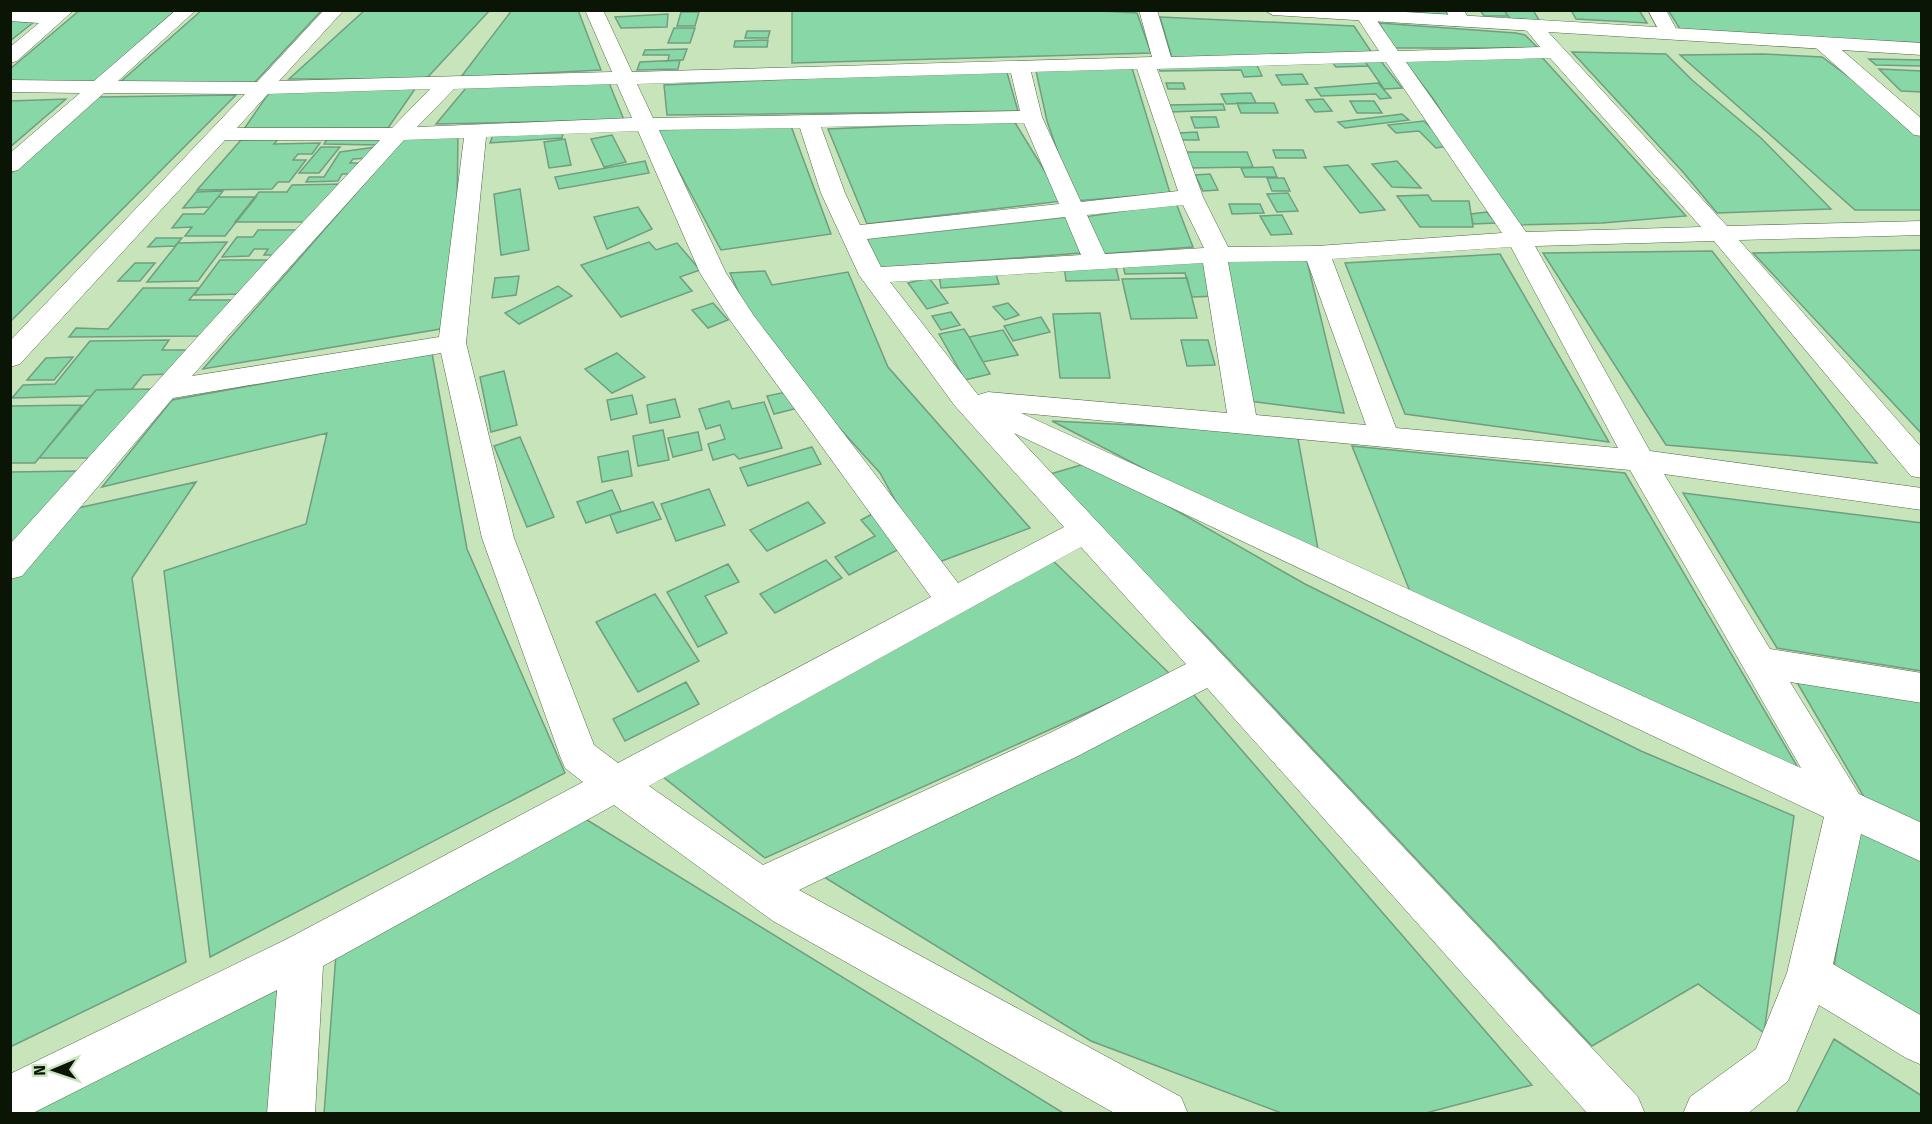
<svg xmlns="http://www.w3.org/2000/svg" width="1932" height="1124" viewBox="0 0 1932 1124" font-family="'Fira Sans',sans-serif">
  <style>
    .building { fill: #87d8a6; stroke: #719d80; stroke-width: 1.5 }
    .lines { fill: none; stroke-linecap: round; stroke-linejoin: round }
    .street-casing { stroke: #506844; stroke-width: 1 }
    .secondary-casing { stroke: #506844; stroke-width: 1 }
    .street { fill: #fff; fill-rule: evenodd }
    .secondary { fill: #fff; fill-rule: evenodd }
  </style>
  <rect width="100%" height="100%" fill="#c7e4ba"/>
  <path class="building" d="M80,10H177L92,83L10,81V69Z
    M202,10H322L254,83L118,84Z
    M365,10H490L426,79H289Z
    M512,10H578L601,70L461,77Z
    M792,10H1082L1137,13L1151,53L792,63Z
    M1385,10H1446L1449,15L1385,11Z
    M1480,10H1504L1508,16H1484Z
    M1504,10H1533L1539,20L1510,19Z
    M1571,10H1639L1647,23L1576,19Z
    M1668,10H1922V43L1682,32Z
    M681,12H699L695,26H677Z
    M668,14L667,27L621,28L615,17Z
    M1160,17L1354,26L1372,53L1172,58Z
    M10,21L34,22L10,41Z
    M1379,23L1516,33L1525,35L1538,48H1394Z
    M674,28H695L690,43H668Z
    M747,31H770L768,38H745Z
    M768,40L767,47H734L735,41Z
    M687,49L683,60L668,61L669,55H643L645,50Z
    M1572,52L1666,54L1692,80L1761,138L1831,209L1717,213L1683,172Z
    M1539,54L1686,216L1602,223L1513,225L1434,100L1403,59Z
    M1763,54L1822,57L1922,131V210H1855L1680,55Z
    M1869,59L1922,60V66L1876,65Z
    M680,60L678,69L637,70L640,62Z
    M1364,60H1380L1402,88L1384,89Z
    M1364,60L1368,66L1336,67L1331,61Z
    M1256,63L1262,76L1244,77L1241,70L1160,71L1158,65Z
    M1132,68L1170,193L1075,201L1047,121L1036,71Z
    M1006,69L1018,111L667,115L664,85Z
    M1879,69L1922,71V92L1901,91Z
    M1302,74L1308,84L1282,85L1276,75Z
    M608,80L624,120L436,124L466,88Z
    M1166,83H1183L1185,89H1168Z
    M1378,83L1391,98L1380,99L1376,94L1321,96L1315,88Z
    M415,89L388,128L244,129L271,90Z
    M1251,93L1256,103L1226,104L1221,94Z
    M236,95L10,322V174L98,97Z
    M66,99L10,147V101Z
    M1323,99L1332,111L1315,112L1306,100Z
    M1350,101H1374L1382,113H1357Z
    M1237,103H1274L1278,113H1241Z
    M1223,104L1225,110L1170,112L1168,105Z
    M1402,114L1409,120L1345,128L1338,122Z
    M1191,117H1216L1219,127L1195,128Z
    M1014,121L1063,201L867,224L828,129Z
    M1424,121L1449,146L1436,148L1419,131L1396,133L1388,125Z
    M791,126L831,234L721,250L657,130Z
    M564,130L562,138L490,143L493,135Z
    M1197,132L1199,140H1181L1179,133Z
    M612,135L626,162L604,167L591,139Z
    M458,136L457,206L446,328L203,369L405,137Z
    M382,137L377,145L324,144L328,138Z
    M278,139L274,144L320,143L312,154H298L293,160H306L289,182H278L272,189L197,190L241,140Z
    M565,139L571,165L549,168L544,142Z
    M321,147H340L319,173H299Z
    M376,147L369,158L353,159L350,163H361L354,174H342L338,181L306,182L309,177H324L340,152Z
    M1273,150H1303L1306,158H1276Z
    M1181,152H1247L1253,167L1186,168Z
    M645,161L649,173L559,189L555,177Z
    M1397,161L1421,188L1392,187L1372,164Z
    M1348,165L1385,210L1360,213L1324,167Z
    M1273,167L1277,177H1245L1241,168Z
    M1210,174L1218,190L1203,191L1195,175Z
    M1267,178H1284L1290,191H1272Z
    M342,184L315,222H235L259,192H287L292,185Z
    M520,189L529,250L501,255L494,194Z
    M223,191L210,207L183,208L196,192Z
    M1288,193L1298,211L1277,212L1267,194Z
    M1428,195L1432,201H1469L1473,227H1420L1397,196Z
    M218,197H256L225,236H185L192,227L172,228L183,214H204Z
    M1176,203L1193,247L1101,254L1084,217Z
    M1229,204H1260L1264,213L1232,214Z
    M638,207L652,229L607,249L594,217Z
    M1487,212L1496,223L1473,224L1471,214Z
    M1282,215L1292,234L1271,235L1260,216Z
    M1068,217L1082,253L880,268L867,239Z
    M258,230H300L282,255H264L268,249H254L249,256L222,257L237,237H253Z
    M156,238H182L175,246L148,247Z
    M227,242L198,281L147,282L178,243Z
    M649,242L656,250L677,243L700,270L680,277L692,291L621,317L581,265Z
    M1922,250V434L1753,253Z
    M1712,251L1877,463L1666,445L1543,253Z
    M1500,254L1609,442L1405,414L1345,263Z
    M1306,257L1344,413L1249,401L1226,261Z
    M220,260H271L246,294L194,295Z
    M1207,260L1218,296L1192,297L1185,273L1125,274L1122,261Z
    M135,263H155L140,281H118Z
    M1115,263L1119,280L1066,281L1064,265Z
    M765,271L772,285L848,272L888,367L1030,528L931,565L880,473L759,339L730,273Z
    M995,271L999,284L941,288L939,275Z
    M519,276L516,295L492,298L495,278Z
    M929,278L948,303L927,309L908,283Z
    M1187,278L1197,318L1131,319L1122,279Z
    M558,286L572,296L519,324L505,313Z
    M143,288H199L189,300H231L204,336L69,337L76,328L108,329Z
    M713,303L728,320L708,328L692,310Z
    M1008,303L1019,315L1005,320L993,307Z
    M951,312L960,325L941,330L932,316Z
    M1100,313L1110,378H1060L1053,314Z
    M1041,317L1050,332L1013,341L1004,326Z
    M964,329L969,337L990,374L965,380L939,334Z
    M1003,330L1018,355L983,362L969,337Z
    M169,340L162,350H189L171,374L143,375L132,389L96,390L91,396L12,398L23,385L55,384L90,341Z
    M1181,340H1208L1215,365L1187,366Z
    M432,353L467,549L565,773L210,957L164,571L306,524L327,433L102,487L172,400Z
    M617,353L645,377L612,393L585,369Z
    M73,357L54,380H27L46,358Z
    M504,371L517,425L491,432L480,377Z
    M153,389L99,458H39L96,390Z
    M791,391L798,408L774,414L767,396Z
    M632,395L637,414L611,420L607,400Z
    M675,399L680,417L650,423L647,405Z
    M729,401L732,409L764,402L782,448L739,459L734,454L713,460L708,444L725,439L720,425L706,429L699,409Z
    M82,405L35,463H10V406Z
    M1052,421L1297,433L1320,560Z
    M663,430L669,460L638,466L633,436Z
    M698,432L702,450L673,457L668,438Z
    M520,437L554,517L527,527L494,446Z
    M1352,446L1625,473L1807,783L1413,599Z
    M812,447L821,464L748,486L740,468Z
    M628,451L632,476L602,482L598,457Z
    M1091,462L1305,584L1641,751L1794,816L1764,1033L1698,984L1592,1046L1202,631L1095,539L1047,475Z
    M79,471L10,562V472Z
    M196,482L132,578L186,962L10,1047V577L69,510Z
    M709,489L725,525L676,541L661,504Z
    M612,490L621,511L586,523L577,502Z
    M1683,493L1922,523V671L1777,648Z
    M653,502L661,519L617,533L610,515Z
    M808,502L825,523L767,551L750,530Z
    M874,513L905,546L849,575L835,557L875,536L861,520Z
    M1044,552L1171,675L765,858L643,761Z
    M826,560L842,578L775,613L760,594Z
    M728,564L739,582L705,596L727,633L698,647L667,592Z
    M655,594L699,661L638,692L596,622Z
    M1795,679L1922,701V834L1875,816Z
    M686,682L699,704L625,741L613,719Z
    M1193,694L1532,1085L1422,1114H1284L1091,1041L811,869Z
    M579,815L1065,1114H324L336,954Z
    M1856,830L1922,859V1018L1834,967Z
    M277,979L275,1114H19Z
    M1834,1039L1922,1096V1114H1796Z"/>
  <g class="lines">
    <g class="street-casing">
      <path id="street" d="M53,10H74L17,61L10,63V47L39,23L10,21V11Z
        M176,10H196L118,81L257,82L324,10H344L279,81L612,72L585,10H603L632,72L1152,57L1139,10H1157L1171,57L1379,51L1356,16L1365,11L1371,12L1398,51L1540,47L1523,26L1532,20L1539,22L1727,226L1922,221V235L1739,240L1922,448V478L1911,476L1714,241L1535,246L1650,451L1922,488V510L1664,474L1770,649L1922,673V703L1790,682L1859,794L1922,823V862L1861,834L1833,964L1922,1016V1065L1906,1058L1819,1005L1788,1081L1747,1114H1683L1690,1097L1756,1049L1787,973L1824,817L1014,433L1638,1097L1645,1114H1588L1207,688L1078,756L799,890L1181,1097L1188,1114H1116L773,921L614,805L323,966L315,1114H267L277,990L31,1114H10V1074L287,939L583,782L565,768L560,756L482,538L441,353L173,398L22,576L10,579V544L271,256L380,140H225L20,364L10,367V341L245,94L104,93L18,170L10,172V153L80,93L10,92V80L94,81ZM1550,58L1701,227L1526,232L1406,62ZM1386,62L1502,233L1317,246L1228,247L1203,197L1157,69ZM1137,69L1178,191L1081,202L1042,117L1031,72ZM1011,73L1020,111L653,118L637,84ZM617,84L632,118L417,127L454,89ZM430,89L392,128H237L268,94ZM1024,123L1059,204L860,225L845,193L821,127ZM800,128L821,193L859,275L955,406L1064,527L958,583L754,316L726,273L659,130ZM638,131L700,273L730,320L931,597L618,763L594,745L514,538L466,343L486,137ZM464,138L439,337L192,376L404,140ZM1183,205L1204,248L1105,254L1087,215ZM1065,217L1081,255L881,267L867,239ZM1511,247L1618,448L1396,428L1332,259ZM1307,261L1366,425L1256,415L1228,262ZM1203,263L1227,413L988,392L978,395L890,282ZM1021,413L1630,470L1801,768ZM1081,547L1186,664L1052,732L763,865L649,786Z
        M1446,10H1464L1470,22L1468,26H1454Z
        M1648,10H1666L1679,34L1677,38H1663Z
        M1822,37L1829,39L1922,119V136L1914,135L1815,47L1813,43Z"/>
    </g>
    <g class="secondary-casing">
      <path id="secondary" d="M1264,10H1372L1922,43V55L1273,15Z"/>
    </g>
    <use href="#street" class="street"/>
    <use href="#secondary" class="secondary"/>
  </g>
  <rect width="1932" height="1124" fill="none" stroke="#0b1506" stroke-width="24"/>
  <g transform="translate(54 1070) rotate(268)" stroke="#c7e4ba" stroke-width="4.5" paint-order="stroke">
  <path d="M0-4.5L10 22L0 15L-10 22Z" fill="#0b1506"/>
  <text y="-9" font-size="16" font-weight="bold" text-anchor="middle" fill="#0b1506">N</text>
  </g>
</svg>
